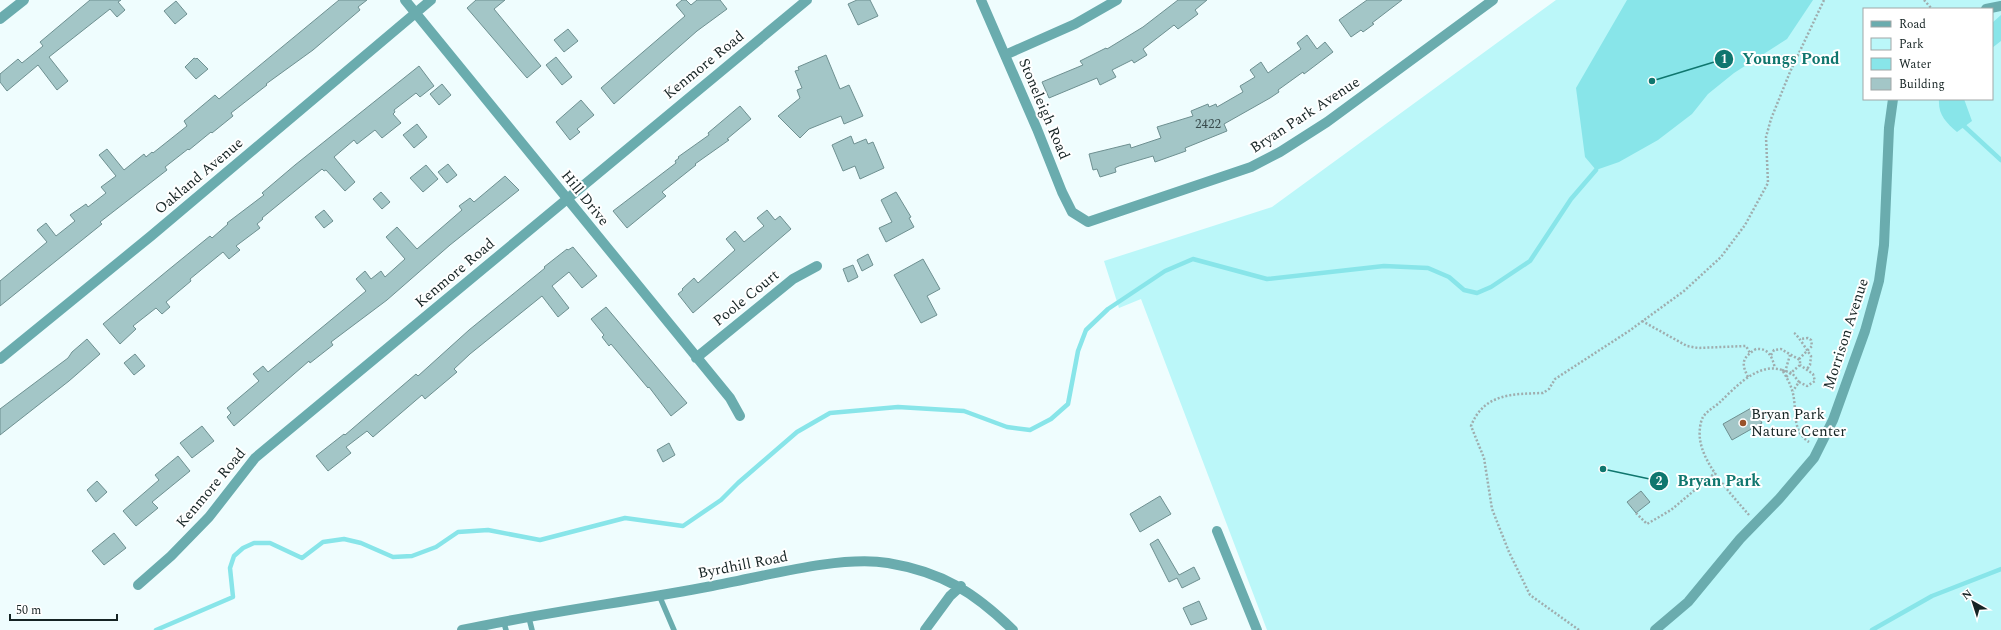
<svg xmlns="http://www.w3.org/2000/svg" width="2001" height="630" viewBox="0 0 2001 630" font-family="Spectral,serif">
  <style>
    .green { fill: #bbf7f9; fill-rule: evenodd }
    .water { fill: #88e5e9 }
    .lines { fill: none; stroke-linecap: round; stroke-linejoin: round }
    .stream { stroke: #88e5e9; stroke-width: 4.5 }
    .building { fill: #a3c6c7; stroke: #6e9091 }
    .path { stroke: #9fadae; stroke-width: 2.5; stroke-dasharray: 2 2; stroke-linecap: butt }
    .lane { stroke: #6aacae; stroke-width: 5.5 }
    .street { stroke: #6aacae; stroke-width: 10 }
    .poi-dot { fill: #9a532b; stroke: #fff; stroke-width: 1.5 }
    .labels { text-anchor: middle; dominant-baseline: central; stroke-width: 4; stroke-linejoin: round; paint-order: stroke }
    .number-label { font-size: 13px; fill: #394c4d }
    .street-label { font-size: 15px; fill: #162424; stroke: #fff }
    .poi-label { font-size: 15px; fill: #162424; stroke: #fff; text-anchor: start }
    .leader { fill: none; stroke: #0f766e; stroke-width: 1.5 }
    .callout-dot { fill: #0f766e; stroke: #fff; stroke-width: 1.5 }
    .mark-label { font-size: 12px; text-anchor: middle; font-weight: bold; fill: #fff }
    .callout-label { font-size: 16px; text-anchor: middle; font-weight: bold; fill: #0f766e; stroke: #fff; stroke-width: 4; stroke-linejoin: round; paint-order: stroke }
  </style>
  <rect width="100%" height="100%" fill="#effdfe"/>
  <path class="green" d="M1556,0H2001V630H1267L1141,299L1119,308L1104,261L1272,207ZM1864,9H1992V99H1864Z"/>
  <path class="water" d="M1627,0H1813L1787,39L1734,73L1708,94L1692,114L1658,140L1619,162L1596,170L1585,157L1576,88Z
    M2001,15V41L1992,48V23Z
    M1939,99H1964L1972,121L1957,132C1946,122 1938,115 1939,99Z"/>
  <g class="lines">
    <path class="stream" d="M1964,126L2001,160
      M156,630L233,597L230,568L234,556L243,548L254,543H270L302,558L323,542L344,539L361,543L393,557L412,556L436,547L458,532L488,530L540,540L625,518L683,526L721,500L738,483L797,432L830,413L898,407L964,411L1007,427L1030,430L1051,419L1068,404L1078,351L1086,330L1108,309L1165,271L1193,259L1267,279L1384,266L1428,268L1449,277L1464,290L1477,293L1491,287L1530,261L1571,199L1596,170
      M1872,630L1932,596L2001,569"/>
  </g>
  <path class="building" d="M90,0H121L118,2L125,10L117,17L110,9L49,57L68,81L57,90L38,65L7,91L0,82V74L18,59L22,63L43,46L40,42Z
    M339,0H367L358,7L360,10L313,50L266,84L267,85L231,113L233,116L212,133L211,132L189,150L188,149L165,167L167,170L100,222L102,224L0,306V281L47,242L37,230L46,223L56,236L75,221L70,215L86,204L88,207L106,193L101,187L116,176L99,155L107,149L124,170L144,154L146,157L152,152L153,153L187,126L184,121L215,95L219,99Z
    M476,0H505L494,9L541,66L527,78L467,8Z
    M682,0H686L691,5L697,0H720L727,9L697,31L614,104L601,88L685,16L676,5Z
    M857,0H870L878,16L858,25L848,4Z
    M1178,0H1207L1195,10L1198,14L1178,29L1174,25L1143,49L1147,55L1134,63L1132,60L1112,70L1116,77L1100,85L1097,78L1049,98L1042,82L1083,65L1080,61L1106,48L1107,49L1143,27Z
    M1367,0H1402L1372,23L1374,24L1363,32L1361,30L1351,37L1339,20Z
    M176,1L187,14L175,24L164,11Z
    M568,29L578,41L564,52L554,40Z
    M1307,35L1317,49L1325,42L1333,52L1304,74L1303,72L1278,90L1279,92L1270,98L1224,124L1227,131L1185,148L1186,151L1155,162L1153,156L1119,166L1115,168L1116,172L1100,177L1097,169L1093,170L1089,154L1130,144L1131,148L1161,138L1157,127L1193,116L1191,111L1208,104L1209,107L1216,104L1217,107L1243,92L1240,86L1255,77L1250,70L1261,62L1268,73L1301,49L1297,43Z
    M826,55L840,89L849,85L863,116L844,124L841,116L809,129L800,138L778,116L800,98L797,90L802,88L795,71L799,70L798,67Z
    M556,57L572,77L562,85L546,65Z
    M194,58L196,59L197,58L208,69L196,79L185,67Z
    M419,66L434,86L420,97L416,93L394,110L395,112L393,114L401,123L382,138L375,130L357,144L354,140L334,157L355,182L345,191L326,170L324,171L322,169L262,218L263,219L257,224L260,228L236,246L240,250L229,259L223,252L190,279L191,281L166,302L170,307L162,314L156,308L133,326L136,329L120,344L103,324L167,271L210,236L212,238L228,224L227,223L264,195L262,193L295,165Z
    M442,84L451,95L439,105L430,94Z
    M581,100L594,115L577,129L580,132L570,140L556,122Z
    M740,106L751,119L727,139L729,140L695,164L696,165L662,192L666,196L627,228L613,211L676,163L675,161L679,158L678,157L709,135L708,133Z
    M417,124L427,137L414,148L403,135Z
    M851,136L854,144L866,139L868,144L873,142L884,168L860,179L855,166L843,171L832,145Z
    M448,164L457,175L447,183L438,172Z
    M426,165L438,179L423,192L410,178Z
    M505,176L519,190L450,245L387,300L331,342L333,345L310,363L309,361L234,426L227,417L231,413L227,408L259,381L253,374L263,366L268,372L366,291L356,279L365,271L371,279L381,271L385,277L405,259L386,237L397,227L417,249L462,210L459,206L470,198L474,202Z
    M381,192L390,202L382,209L373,199Z
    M896,192L911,217L909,218L914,227L886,242L879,228L892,222L881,200Z
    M324,210L333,221L324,228L315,217Z
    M767,210L775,220L780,216L791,229L693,313L678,294L683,290L682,289L694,278L698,283L735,250L726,239L735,231L744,242L764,226L757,218Z
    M573,247L597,276L582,288L569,272L552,286L569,308L558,317L542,296L470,354L454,369L457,372L425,399L422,395L373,437L367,431L346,447L351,453L328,471L316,456L344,434L345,435L416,374L418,376L469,330L545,268L544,267L567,249L568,250Z
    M868,254L873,265L862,271L857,260Z
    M923,259L940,289L927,296L937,315L921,323L894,275Z
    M853,265L858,277L848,282L843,269Z
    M606,307L687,403L671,416L649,387L648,388L611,344L609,346L602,337L604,335L591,319Z
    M87,339L100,354L69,381L0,435V409L68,358L72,352Z
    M135,354L145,366L134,375L124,363Z
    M1753,407L1762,423L1732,440L1723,424Z
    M202,426L214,441L192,458L180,443Z
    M669,443L675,455L663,462L657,450Z
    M178,456L190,471L152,502L158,508L136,526L123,511L159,480L155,475Z
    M97,481L107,492L96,502L87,490Z
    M1641,491L1650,502L1636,513L1627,502Z
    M1160,496L1171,514L1140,532L1130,514Z
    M114,533L126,548L104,565L92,551Z
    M1158,539L1179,575L1194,567L1200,579L1182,588L1177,578L1169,582L1150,544Z
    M1199,601L1207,619L1191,625L1183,608Z"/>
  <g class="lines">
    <path class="path" d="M1924,0L1932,9
      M1642,321L1687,346L1698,348L1746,346L1750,353
      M1794,333C1798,335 1808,352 1811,356L1810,365L1807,369
      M1771,355L1774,350L1781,349L1800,360V365L1786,377
      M1799,359L1812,346L1811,340L1808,338L1800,339
      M1782,370L1792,373L1799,382L1793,391
      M1785,372L1790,355
      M1748,377C1741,363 1742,358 1756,349C1769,348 1772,357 1775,368
      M1799,382L1807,386L1815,381L1813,374L1800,365
      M1636,513L1647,524L1671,510L1715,473
      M1749,515C1732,495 1703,465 1700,439C1699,433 1700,422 1703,417C1707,411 1713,408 1719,403C1735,388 1757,362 1782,370C1786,376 1790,383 1792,390C1798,408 1790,430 1809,442
      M1579,630L1530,595L1509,552L1492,509L1484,458L1471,426C1484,393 1513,394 1543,393L1549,389L1555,379L1629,331L1684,291L1721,257L1745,225L1768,183L1766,137L1771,119L1790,72L1824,0"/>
    <path class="lane" d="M659,595L674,630
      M529,618L532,630
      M504,623L506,630"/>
    <path class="street" d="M405,0L730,398L740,416
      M981,0L1037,129L1062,192L1072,212L1088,222L1251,167L1280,152L1327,122L1493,0
      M1986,9L2001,6
      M0,19L24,0
      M1005,55L1075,24L1117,0
      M696,358L793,279L817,266
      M0,359L151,236L431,0
      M1217,531L1257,630
      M138,585L171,556L209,517L255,458L807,0
      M462,630C545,612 629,602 712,586C762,577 839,555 888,563C942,572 974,592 1013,630
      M925,630L950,596L961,586
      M1655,630L1688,602L1740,539L1779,499L1814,458L1833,420L1865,331L1879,281L1884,245L1889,128L1893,99"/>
  </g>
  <circle class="poi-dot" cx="1743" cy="423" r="4"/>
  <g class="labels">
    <g class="number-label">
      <text x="1208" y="124">2422</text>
    </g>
    <g class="street-label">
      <text transform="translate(704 65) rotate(-39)">Kenmore Road</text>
      <text transform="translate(1044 109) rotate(67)">Stoneleigh Road</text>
      <text transform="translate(1305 115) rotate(-33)">Bryan Park Avenue</text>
      <text transform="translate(199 176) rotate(-40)">Oakland Avenue</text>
      <text transform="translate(585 198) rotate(51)">Hill Drive</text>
      <text transform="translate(455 273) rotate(-40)">Kenmore Road</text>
      <text transform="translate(746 298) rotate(-39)">Poole Court</text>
      <text transform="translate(1846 334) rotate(-72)">Morrison Avenue</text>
      <text transform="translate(211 488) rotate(-50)">Kenmore Road</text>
      <text transform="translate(743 565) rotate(-11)">Byrdhill Road</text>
    </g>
    <g class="poi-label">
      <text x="1751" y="414">Bryan Park<tspan x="1751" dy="17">Nature Center</tspan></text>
    </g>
  </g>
  <path class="leader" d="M1652 81L1724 59M1603 469L1659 481"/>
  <g class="callout-dot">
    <circle cx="1652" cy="81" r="4"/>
    <circle cx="1603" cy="469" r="4"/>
    <circle cx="1724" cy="59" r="10"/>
    <circle cx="1659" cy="481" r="10"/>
  </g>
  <g class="mark-label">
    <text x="1724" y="63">1</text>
    <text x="1659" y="485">2</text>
  </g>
  <g class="callout-label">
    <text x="1791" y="64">Youngs Pond</text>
    <text x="1719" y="486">Bryan Park</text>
  </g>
  <rect x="1863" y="8" width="130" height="92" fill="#ffffff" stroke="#a2a7a7"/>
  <rect x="1871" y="21" width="20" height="6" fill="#6aacae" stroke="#a2a7a7"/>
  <text x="1899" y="28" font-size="12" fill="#162424">Road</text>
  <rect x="1871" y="38" width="20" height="12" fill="#bbf7f9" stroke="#a2a7a7"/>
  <text x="1899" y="48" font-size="12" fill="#162424">Park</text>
  <rect x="1871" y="58" width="20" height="12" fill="#88e5e9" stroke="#a2a7a7"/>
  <text x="1899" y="68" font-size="12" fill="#162424">Water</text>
  <rect x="1871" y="78" width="20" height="12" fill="#a3c6c7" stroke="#a2a7a7"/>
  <text x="1899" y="88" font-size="12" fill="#162424">Building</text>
  <g transform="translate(1973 602) rotate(321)" stroke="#ffffff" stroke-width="3" paint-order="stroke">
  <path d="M0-3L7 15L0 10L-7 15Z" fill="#162424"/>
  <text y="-6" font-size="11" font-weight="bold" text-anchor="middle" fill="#162424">N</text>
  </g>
  <path d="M10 614v6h107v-6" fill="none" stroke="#162424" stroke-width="2"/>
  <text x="16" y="614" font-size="12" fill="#162424" stroke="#ffffff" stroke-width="3" paint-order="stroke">50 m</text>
</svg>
